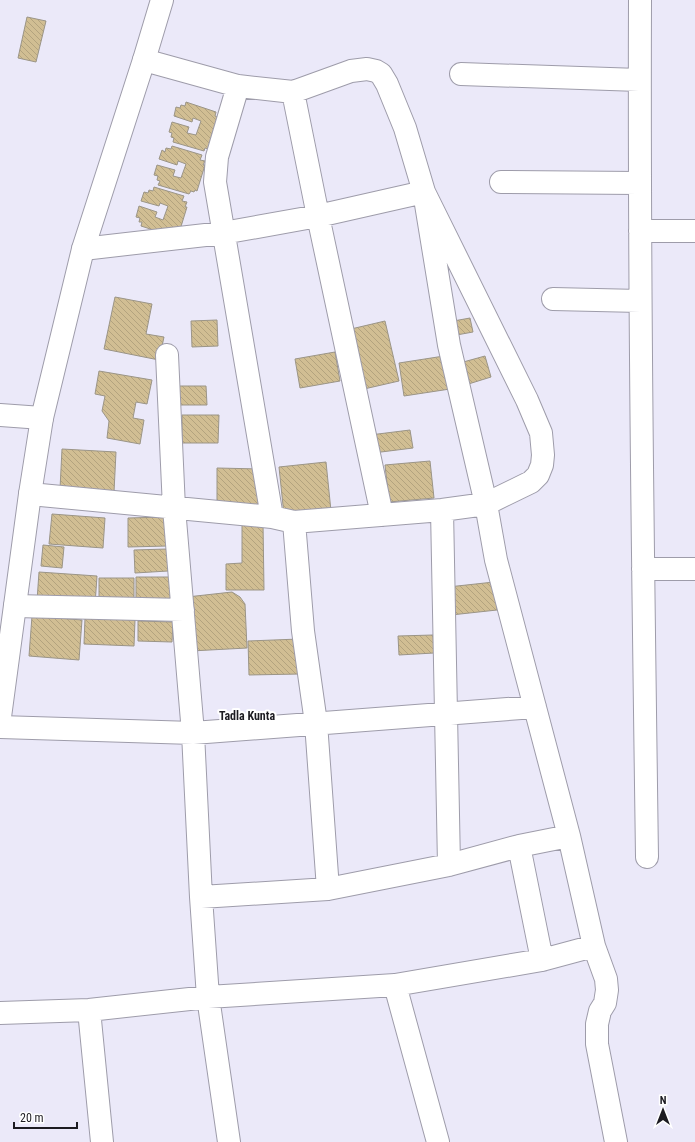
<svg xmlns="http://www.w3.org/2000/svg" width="695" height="1142" viewBox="0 0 695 1142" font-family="'Roboto Condensed',sans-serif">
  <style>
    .building { fill: url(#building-back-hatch); stroke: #9b9587 }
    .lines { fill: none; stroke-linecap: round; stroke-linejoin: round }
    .minor-casing { stroke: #9e9caa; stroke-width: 24 }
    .major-casing { stroke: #9e9caa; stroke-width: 24 }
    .minor { stroke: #fff; stroke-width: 22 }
    .major { stroke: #fff; stroke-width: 22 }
    .labels { text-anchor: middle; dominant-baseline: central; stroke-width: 4; stroke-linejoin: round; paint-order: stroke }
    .neighbourhood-label { font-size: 12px; font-weight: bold; fill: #1c1b21; stroke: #fff }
  </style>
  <defs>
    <pattern id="building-back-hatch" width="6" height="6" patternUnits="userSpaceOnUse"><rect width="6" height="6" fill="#d1be93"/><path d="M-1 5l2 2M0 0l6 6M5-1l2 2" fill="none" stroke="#b3a37e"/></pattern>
  </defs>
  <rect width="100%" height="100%" fill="#ebe9f9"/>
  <path class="building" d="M27,17L46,21L36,62L18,58Z
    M186,102L216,112L215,116L219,118L209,149L205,148L204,151L173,142L174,138L171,137L172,133L169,132L172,122L189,127L187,133L196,135L201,121L193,118L192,122L174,116L176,107L180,108L181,105L185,106Z
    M172,146L202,155L200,160L205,161L203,165H205L197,191L195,190L194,192L191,191L189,194L158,185L160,181L157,180L158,176L154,175L157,165L175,170L173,176L181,178L186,164L178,161L177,165L159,159L162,150L165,152L166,148L171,149Z
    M154,187L184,196L182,201L187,202L185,207H187L179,233L172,236L141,226L142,222H139L140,218L136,217L139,206L157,212L155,217L163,220L168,206L160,203L159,206L141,201L144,192L148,193L149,190L153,191Z
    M115,297L152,304L146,334L164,337L159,360L104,349Z
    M470,318L473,332L451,336L448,322Z
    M217,320L218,346L192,347L191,321Z
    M385,321L399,381L364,389L351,329Z
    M335,352L340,381L300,388L295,359Z
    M444,356L450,389L404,396L399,363Z
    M485,356L491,377L462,386L456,364Z
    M99,371L152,380L147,404L136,402L133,418L144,420L140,444L107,438L109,421L102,411L105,396L95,394Z
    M173,386H206L207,405H173Z
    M182,415H219L218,443H182Z
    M410,430L413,448L373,453L370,435Z
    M62,449L116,452L114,492L60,489Z
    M430,461L434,498L389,502L385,465Z
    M326,462L331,511L284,515L279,467Z
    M217,468L260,469L259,508L217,507Z
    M52,514L105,518L103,548L49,544Z
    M166,517L167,546L128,547V518Z
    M242,523H263L264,590H226V564L242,563Z
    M43,545L64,547L62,568L41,566Z
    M167,549L168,571L135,573L134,550Z
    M39,572L97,576L95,605L37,601Z
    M136,577H171V607H136Z
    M99,578H134V606L99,605Z
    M494,582L497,610L451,615L448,587Z
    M232,592L240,597L245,604L247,648L191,651L187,597Z
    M32,616L82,620L79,660L29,656Z
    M85,618L135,620L134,646L84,644Z
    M138,621L173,622L172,642L138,641Z
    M433,635L434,653L399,655L398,636Z
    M299,639L300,674L249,675L248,641Z"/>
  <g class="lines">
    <g class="minor-casing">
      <path id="minor" d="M640,0C639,286 643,571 647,857
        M144,60L238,86L293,92
        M461,74L639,80
        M238,86L217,157L215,182L272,517
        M501,182L639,183
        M640,231H695
        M83,249L223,233L318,216L424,192L449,345L486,504L496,560L569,836L594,946L606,979L607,990L605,1003L600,1011L597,1024V1044L616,1142
        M553,299L640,301
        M167,355L174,508L193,733L201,897L208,997L229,1142
        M0,415L42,418
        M30,494L272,517L294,522L442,510L486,504L531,482L538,475L542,465L543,455L541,433L527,400L424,192L405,128L387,84L381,74L376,71L367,69L351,71L293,92L318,216L382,515
        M442,510L449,865
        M294,522L303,631L316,723L328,889
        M643,569H695
        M15,606L183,610
        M0,727L193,733L535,707
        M519,846L542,960
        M201,897L328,889L449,865L519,846L569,836
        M395,985L438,1142
        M89,1010L102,1142
        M0,1013L89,1010L208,997L395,985L542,960L594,946"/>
    </g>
    <g class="major-casing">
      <path id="major" d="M0,717L30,494L42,418L83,249L144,60L162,0"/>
    </g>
    <use href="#minor" class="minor"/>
    <use href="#major" class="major"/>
  </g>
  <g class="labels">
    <g class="neighbourhood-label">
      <text x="247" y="716">Tadla Kunta</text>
    </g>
  </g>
  <g transform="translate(663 1110)" stroke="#ffffff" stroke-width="3" paint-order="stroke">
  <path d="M0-3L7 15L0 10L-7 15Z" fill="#1c1b21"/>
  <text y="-6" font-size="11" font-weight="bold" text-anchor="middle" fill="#1c1b21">N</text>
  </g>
  <path d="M14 1122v6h63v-6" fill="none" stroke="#1c1b21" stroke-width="2"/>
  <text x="20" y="1122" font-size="12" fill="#1c1b21" stroke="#ffffff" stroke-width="3" paint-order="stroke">20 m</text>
</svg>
